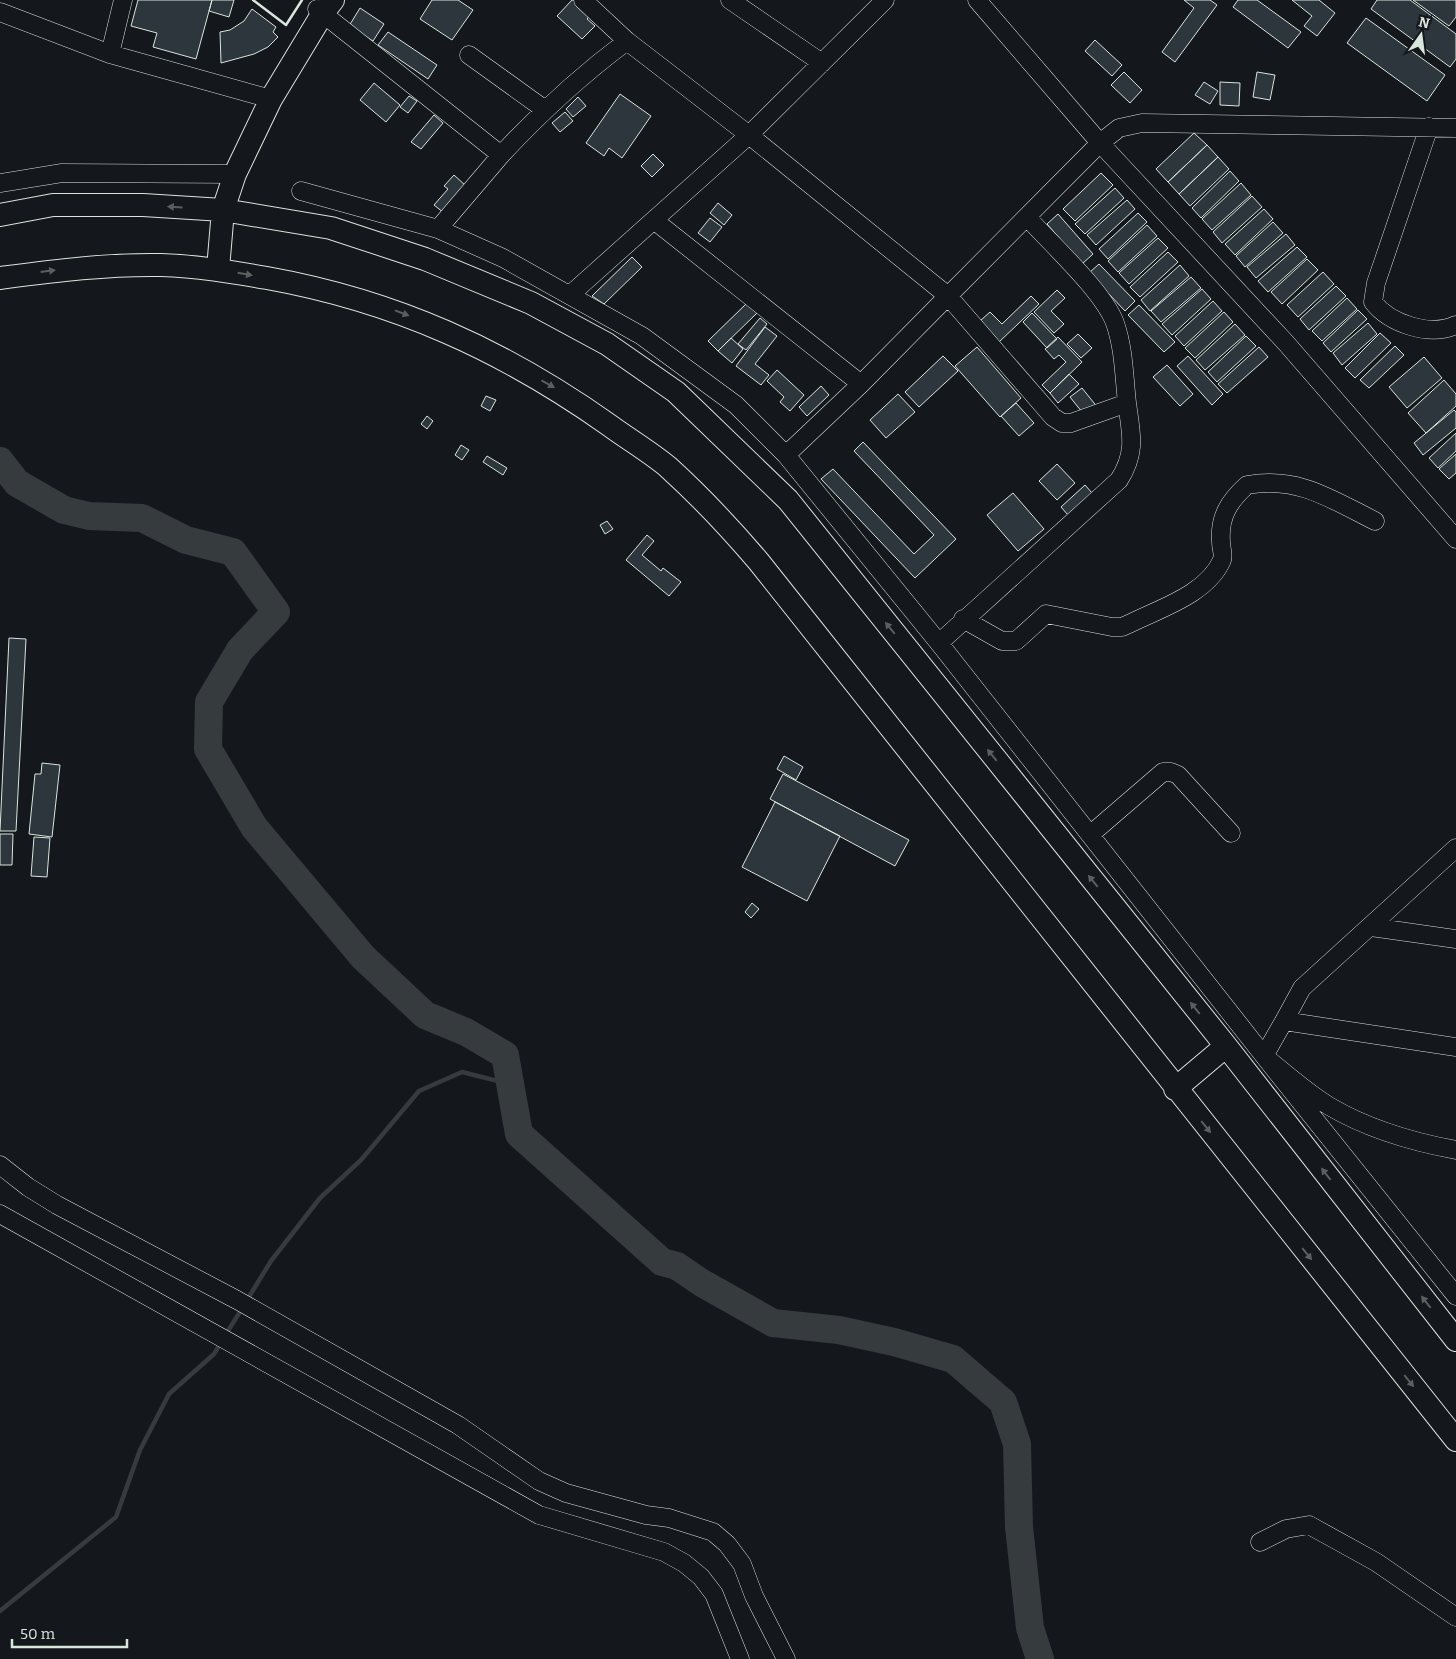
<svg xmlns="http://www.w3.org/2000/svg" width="1456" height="1659" viewBox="0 0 1456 1659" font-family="Bitter,serif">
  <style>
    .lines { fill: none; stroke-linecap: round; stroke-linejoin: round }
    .stream { stroke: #363b3e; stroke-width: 4.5 }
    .river { stroke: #363b3e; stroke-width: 28 }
    .building { fill: #2c363c; stroke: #d8e6dc }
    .minor-casing { stroke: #d8e6dc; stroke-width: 19 }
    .major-casing { stroke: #d8e6dc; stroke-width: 24 }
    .minor { stroke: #14181c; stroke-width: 18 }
    .major { stroke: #14181c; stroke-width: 22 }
    .wall { stroke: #d8e6dc; stroke-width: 2.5 }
    .oneway { fill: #59605f }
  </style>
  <rect width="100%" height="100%" fill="#14181c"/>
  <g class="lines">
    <path class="stream" d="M247,1300L271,1261L320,1198L361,1160L419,1091L462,1072L510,1084
      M226,1334L243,1307
      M0,1611L116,1517L140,1450L169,1394L214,1354L222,1341"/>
    <path class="river" d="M0,461L17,483L64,510L89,516L142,518L186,540L233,552L276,612L240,650L209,702L208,749L254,827L363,957L425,1015L466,1032L505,1055L519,1134L662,1262L677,1266L702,1283L773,1323L839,1330L894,1342L953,1359L1003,1402L1017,1444L1019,1527L1030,1628L1040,1659"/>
  </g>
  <path class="building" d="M138,0H212L196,59L153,47L157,33L131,26Z
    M212,0H234L229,17L209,11Z
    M432,0H458L473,10L452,40L420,19Z
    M572,0H578L592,13L587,19L595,26L582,39L557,16Z
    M1184,0H1210L1217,5L1175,62L1162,52L1194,8Z
    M1238,0H1257L1301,32L1288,48L1233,7Z
    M1292,0H1319L1335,13L1317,36L1304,26L1312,16Z
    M1377,0H1410L1456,34V59L1450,67L1371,9Z
    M1413,0H1456V17L1449,26Z
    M360,8L384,24L373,41L349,26Z
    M252,9L276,27L273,32L278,37L268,47L254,54L221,63L220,32L230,30L244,21Z
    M1366,18L1445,75L1427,101L1347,43Z
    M388,32L437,65L428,79L378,45Z
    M1095,40L1122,65L1112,76L1085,51Z
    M1124,72L1142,90L1130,103L1111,85Z
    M1257,72L1275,75L1270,100L1253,97Z
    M1204,82L1218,91L1210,104L1195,95Z
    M1220,82L1240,83L1239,106L1220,105Z
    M374,83L400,105L386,122L360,100Z
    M620,94L651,116L622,158L609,148L604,156L586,143Z
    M409,96L417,101L408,113L400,107Z
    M578,97L586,106L573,117L566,109Z
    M565,112L573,121L560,132L552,123Z
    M434,115L443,123L421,149L411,142Z
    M1194,133L1207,145L1168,182L1156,169Z
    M1207,145L1218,157L1179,194L1168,182Z
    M653,154L664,165L652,177L641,166Z
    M1218,157L1229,169L1190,206L1179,194Z
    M1230,171L1239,181L1201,218L1192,208Z
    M1101,173L1113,185L1075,221L1063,209Z
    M454,175L466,186L444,213L434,205L448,189L444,186Z
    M1241,183L1251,195L1212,230L1202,219Z
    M1115,188L1124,198L1085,234L1075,224Z
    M1252,196L1262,207L1222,243L1213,232Z
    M1127,200L1135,209L1096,245L1087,235Z
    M718,203L732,215L724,225L710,213Z
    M1264,209L1273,219L1235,255L1225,244Z
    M1138,213L1147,222L1108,259L1099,249Z
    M1058,214L1093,254L1082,264L1047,224Z
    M710,218L722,227L710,242L698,233Z
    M1273,222L1283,233L1245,267L1236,256Z
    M1147,225L1157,236L1118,272L1108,261Z
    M1286,234L1295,245L1256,278L1247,267Z
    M1158,238L1168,248L1129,284L1119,273Z
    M1297,247L1307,257L1268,292L1258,281Z
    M1168,252L1178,262L1140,297L1130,287Z
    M632,257L642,267L604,304L592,296Z
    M1307,259L1318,270L1282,304L1271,292Z
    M1099,264L1135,301L1125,311L1089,273Z
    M1180,265L1189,276L1150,311L1141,300Z
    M1323,272L1334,284L1298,317L1287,305Z
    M1191,277L1201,288L1161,322L1151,311Z
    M1336,286L1346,296L1309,330L1300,319Z
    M1202,289L1211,299L1172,335L1162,324Z
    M1057,290L1065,298L1051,311L1064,324L1054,333L1034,312Z
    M1031,296L1039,304L999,342L980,321L990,312L1002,324Z
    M1347,298L1357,309L1322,341L1312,331Z
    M1213,301L1222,311L1184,346L1175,336Z
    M747,303L757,313L718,351L708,341Z
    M1139,305L1175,342L1164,352L1128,315Z
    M1358,310L1367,319L1331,352L1323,343Z
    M1224,312L1233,322L1195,358L1185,348Z
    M1032,313L1057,339L1047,348L1023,322Z
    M760,318L767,324L746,350L738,344Z
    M1368,323L1377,334L1342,365L1333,353Z
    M1235,324L1245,335L1205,370L1196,360Z
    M765,327L777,336L755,364L769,375L761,385L736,366Z
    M1380,333L1391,343L1355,378L1345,368Z
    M1078,334L1092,348L1081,358L1067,344Z
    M1246,336L1256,346L1217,382L1208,372Z
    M1058,337L1082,362L1050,393L1042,385L1066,362L1059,355L1054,359L1045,349Z
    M731,338L743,349L732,363L718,351Z
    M1395,346L1404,355L1369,388L1360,380Z
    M977,347L1021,398L1000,417L955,366Z
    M1259,347L1268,357L1227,393L1218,384Z
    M943,356L958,371L919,407L905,392Z
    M1188,356L1223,394L1212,405L1177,366Z
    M1424,357L1442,378L1407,408L1389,387Z
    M1167,365L1193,394L1180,406L1153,377Z
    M777,370L804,395L790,411L780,402L784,397L767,381Z
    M1069,374L1079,384L1058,403L1050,393Z
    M1444,380L1456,394V406L1426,433L1408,413Z
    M821,386L829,395L807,416L799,407Z
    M1082,388L1098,408L1086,417L1070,397Z
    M898,394L915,412L886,438L870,420Z
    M486,396L496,400L490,411L481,406Z
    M1016,403L1034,423L1019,436L1001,416Z
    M1454,410L1456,412V428L1423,455L1414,443Z
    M427,416L433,421L427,429L421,424Z
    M1456,433V451L1438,468L1429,458Z
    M863,442L956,539L915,578L821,479L833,469L914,554L934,535L854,451Z
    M461,445L469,450L462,460L455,455Z
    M1456,454V473L1449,479L1439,469Z
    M487,456L507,468L503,475L483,462Z
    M1057,464L1075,483L1057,500L1039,481Z
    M1085,485L1092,493L1068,515L1061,507Z
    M1013,493L1044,529L1018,551L987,515Z
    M607,521L613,529L605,534L600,525Z
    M647,535L654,541L642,555L661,571L663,568L681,582L669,596L626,560Z
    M9,638L26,639L16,831H0Z
    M784,756L803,767L796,780L777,769Z
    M42,763L60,765L52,837L29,834L35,774H41Z
    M783,774L909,840L895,866L770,799Z
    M775,802L840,836L807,901L742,867Z
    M0,834H13L12,865H0Z
    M34,837L50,838L47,877L31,876Z
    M752,903L759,909L751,918L745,912Z"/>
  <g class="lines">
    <g class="minor-casing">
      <path id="minor" d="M730,0L822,63
        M977,0L1100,143L1286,343L1456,539
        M317,9L501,155L438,229
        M0,12L110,54L271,99
        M627,41L749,135L948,296L861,384L786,455
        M110,54L123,0
        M469,55L544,109
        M1429,127L1376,283L1373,302C1390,324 1430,337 1456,325
        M501,155C541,112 580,76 627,41L583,0
        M0,183L62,173L235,174
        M301,191L438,229L503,258L642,336L736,405L786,455L939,643L1264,1056L1456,1296
        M655,221L861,384
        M571,294L749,135L885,0
        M1127,403L1071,423H1062L1053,417L948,296L1100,143L1119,128L1142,123L1456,128
        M963,619L1002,641H1016L1046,614L1112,627H1122L1131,623C1161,608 1207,594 1222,560C1224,555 1221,548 1221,542C1219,517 1229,501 1247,485C1298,476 1331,499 1375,521
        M939,643L1119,480C1137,452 1131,433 1127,403C1124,376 1124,349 1115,323C1103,291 1051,244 1027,217
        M1091,834L1163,772H1171L1178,775L1231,833
        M1371,927L1456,939
        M1284,1021L1302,988L1456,848
        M1456,1047L1284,1021L1264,1056C1285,1073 1306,1092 1329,1106C1366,1128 1413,1142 1456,1150
        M0,1165L28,1187L57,1205L237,1300L458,1425L539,1481L566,1493L646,1515L669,1518L713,1532L727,1544L742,1564L754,1596L786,1659
        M0,1214L539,1515L664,1552L684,1563L701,1577L714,1594L740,1659
        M1260,1542L1286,1529L1309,1525L1376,1562L1456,1617"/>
    </g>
    <g class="major-casing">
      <path id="major" d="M0,215L53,205H143L223,210L331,228L425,259L531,303L607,344L676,392L788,500L1226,1046L1456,1340
        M218,269L223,210L235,174L271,99L323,13L333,0
        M0,278C54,271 107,264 161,265C197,266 232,272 267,278C395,301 503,350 609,425C628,439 650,452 668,467C701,497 731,529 759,562L1456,1440
        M1175,1089L1226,1046"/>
    </g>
    <use href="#minor" class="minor"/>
    <use href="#major" class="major"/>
    <path class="wall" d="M253,0L286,25L302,0"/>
  </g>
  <defs><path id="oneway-solid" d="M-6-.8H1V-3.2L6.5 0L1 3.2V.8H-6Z" transform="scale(1.25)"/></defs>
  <g class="oneway">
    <use href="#oneway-solid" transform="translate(175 207) rotate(-177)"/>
    <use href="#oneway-solid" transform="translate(48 271) rotate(-7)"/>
    <use href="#oneway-solid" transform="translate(245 274) rotate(10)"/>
    <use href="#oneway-solid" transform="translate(402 313) rotate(21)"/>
    <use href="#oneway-solid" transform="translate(548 384) rotate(29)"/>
    <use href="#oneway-solid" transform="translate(890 628) rotate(-129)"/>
    <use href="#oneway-solid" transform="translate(992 755) rotate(-129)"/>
    <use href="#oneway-solid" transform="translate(1093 881) rotate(-129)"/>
    <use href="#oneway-solid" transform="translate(1195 1008) rotate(-129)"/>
    <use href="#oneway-solid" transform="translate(1206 1127) rotate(51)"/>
    <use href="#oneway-solid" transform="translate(1326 1174) rotate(-128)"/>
    <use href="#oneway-solid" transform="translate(1307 1254) rotate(51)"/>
    <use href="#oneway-solid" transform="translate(1426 1302) rotate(-128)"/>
    <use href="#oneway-solid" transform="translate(1409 1381) rotate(51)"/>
  </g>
  <g transform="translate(1421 35) rotate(14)" stroke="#14181c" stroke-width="4" paint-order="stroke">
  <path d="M0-4L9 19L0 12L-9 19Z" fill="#d8e6dc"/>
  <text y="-8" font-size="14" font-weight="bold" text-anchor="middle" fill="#d8e6dc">N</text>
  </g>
  <path d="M12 1639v8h115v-8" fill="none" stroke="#d8e6dc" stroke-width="2.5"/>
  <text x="20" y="1639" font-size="15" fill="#d8e6dc" stroke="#14181c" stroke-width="4" paint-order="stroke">50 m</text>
</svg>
